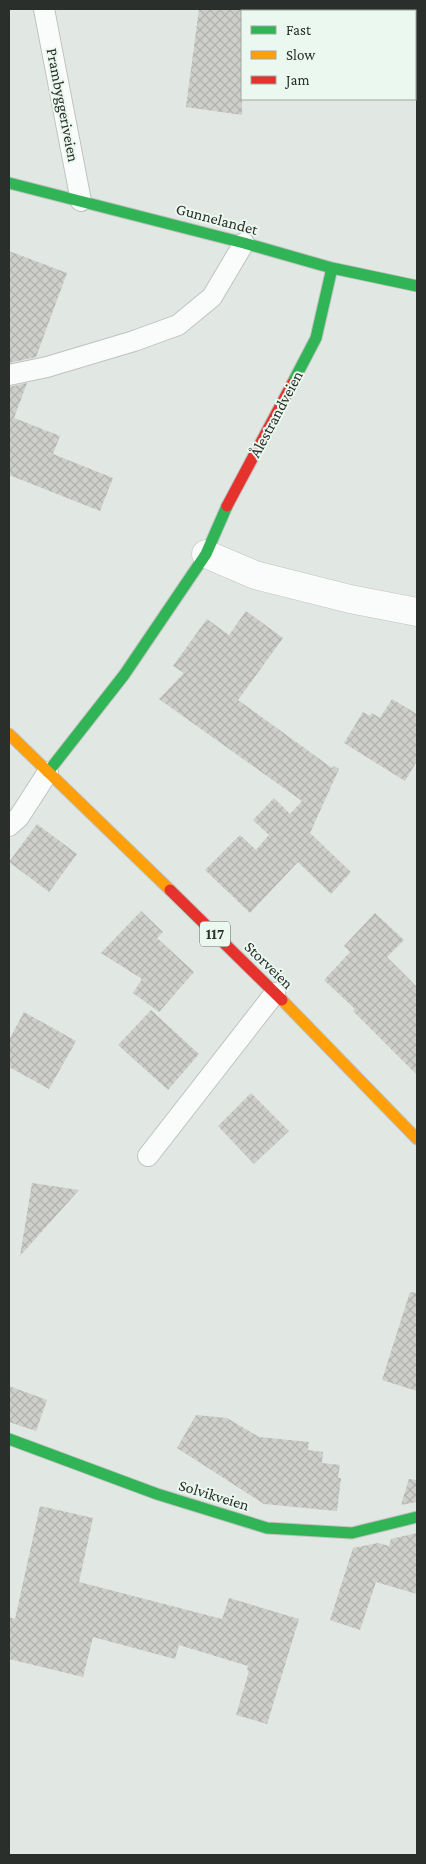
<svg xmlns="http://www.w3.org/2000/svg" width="426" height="1864" viewBox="0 0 426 1864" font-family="'Crimson Pro',serif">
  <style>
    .building { fill: url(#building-cross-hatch) }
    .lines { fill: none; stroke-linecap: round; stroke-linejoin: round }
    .lane-casing { stroke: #bec3bf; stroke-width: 22 }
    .street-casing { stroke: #bec3bf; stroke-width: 29 }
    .fast-casing { stroke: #bec3bf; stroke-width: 13 }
    .slow-casing { stroke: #bec3bf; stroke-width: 13 }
    .jam-casing { stroke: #bec3bf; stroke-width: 13 }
    .lane { stroke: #fafbfb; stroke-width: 20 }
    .street { stroke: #fafbfb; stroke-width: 28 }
    .fast { stroke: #30b455; stroke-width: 11 }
    .slow { stroke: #ff9f0a; stroke-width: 11 }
    .jam { stroke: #e5322d; stroke-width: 11 }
    .labels { text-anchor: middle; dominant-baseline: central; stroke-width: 4; stroke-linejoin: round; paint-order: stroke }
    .shield { fill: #ebf8ef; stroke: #646b66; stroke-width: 1 }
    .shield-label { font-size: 15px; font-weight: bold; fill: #2a2f2c }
    .street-label { font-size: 16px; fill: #2a2f2c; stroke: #ebf8ef }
  </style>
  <defs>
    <pattern id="building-cross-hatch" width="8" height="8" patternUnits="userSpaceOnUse" patternTransform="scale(1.25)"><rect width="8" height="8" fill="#cececb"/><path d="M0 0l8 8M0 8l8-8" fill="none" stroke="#b1b1ae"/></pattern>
  </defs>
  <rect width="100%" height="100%" fill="#e1e7e2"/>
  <path class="building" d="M199,9H242V115L186,107Z
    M9,251L67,273L36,357L9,363Z
    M27,383L14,418L60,436L53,454L113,478L100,511L9,475V387Z
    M246,611L283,638L238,700L332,768L334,766L339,769L310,833L351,872L331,894L298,862L250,913L205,870L240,835L256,850L269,835L253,820L274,798L290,814L302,801L159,699L184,673L173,666L207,619L229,635Z
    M392,699L417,714V761L405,781L344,743L363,712L370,716L372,713L380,718Z
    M37,824L77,854L49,892L9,862Z
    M141,911L163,932L157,938L194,972L159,1012L133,993L142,979L101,953Z
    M375,913L404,940L387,957L417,987V1075L353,1011L355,1009L324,980L350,952L344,946Z
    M151,1010L199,1054L168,1090L118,1045Z
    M24,1012L76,1041L49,1089L9,1067V1040Z
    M251,1093L289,1131L254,1164L218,1126Z
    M32,1183L79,1190L20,1256Z
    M410,1292L417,1293V1391L382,1380Z
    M9,1386L47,1400L36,1431L9,1422Z
    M196,1415L227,1418L259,1437L309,1442L308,1450L323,1452L322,1463L340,1465L338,1478H341L337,1511L264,1504L177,1448Z
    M409,1479L417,1480V1502L401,1505Z
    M40,1506L93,1518L79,1582L222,1619L229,1598L299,1619L267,1724L236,1715L249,1671L247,1670L248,1666L179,1645L175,1659L93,1637L83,1677L9,1659V1617L15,1619Z
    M417,1533V1594L376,1582L360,1630L330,1620L353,1548L378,1543L389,1546L391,1539Z"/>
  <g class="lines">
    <g class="lane-casing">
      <path id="lane" d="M44,9L81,201
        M9,375L47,367L134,341L178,325L212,297L244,243
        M9,826L19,817L48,772
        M148,1156L275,993"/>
    </g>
    <g class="street-casing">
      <path id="street" d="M206,554L255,575L350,599L417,612"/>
    </g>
    <g class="fast-casing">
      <path id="fast" d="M9,183L244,243L332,268L417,286
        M292,384L316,338L332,268
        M48,772L124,675L206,554L227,506
        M9,1439L157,1494L267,1528L352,1533L417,1517"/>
    </g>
    <g class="slow-casing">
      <path id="slow" d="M9,734L170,890
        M282,1000L417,1139"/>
    </g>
    <g class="jam-casing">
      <path id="jam" d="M227,506L292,384
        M170,890L282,1000"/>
    </g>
    <use href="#lane" class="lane"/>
    <use href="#street" class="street"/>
    <use href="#fast" class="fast"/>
    <use href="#slow" class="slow"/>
    <use href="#jam" class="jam"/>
  </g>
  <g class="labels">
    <rect class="shield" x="200" y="921.5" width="30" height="25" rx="4"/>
    <g class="shield-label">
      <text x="215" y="934">117</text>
    </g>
    <g class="street-label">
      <text transform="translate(63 105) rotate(79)">Prambyggeriveien</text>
      <text transform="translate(217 219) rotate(15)">Gunnelandet</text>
      <text transform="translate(276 414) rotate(-62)">Ålestrandveien</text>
      <text transform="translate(269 965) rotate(44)">Storveien</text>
      <text transform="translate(214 1495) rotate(17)">Solvikveien</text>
    </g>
  </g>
  <rect width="426" height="1864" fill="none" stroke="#2a2f2c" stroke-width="20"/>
  <rect x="241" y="10" width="175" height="90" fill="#ebf8ef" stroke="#9ea8a1"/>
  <rect x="251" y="26" width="25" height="8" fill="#30b455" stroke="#9ea8a1"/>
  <text x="286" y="35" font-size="15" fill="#2a2f2c">Fast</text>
  <rect x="251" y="51" width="25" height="8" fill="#ff9f0a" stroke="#9ea8a1"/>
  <text x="286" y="60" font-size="15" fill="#2a2f2c">Slow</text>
  <rect x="251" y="76" width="25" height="8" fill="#e5322d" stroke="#9ea8a1"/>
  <text x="286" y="85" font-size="15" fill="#2a2f2c">Jam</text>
</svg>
